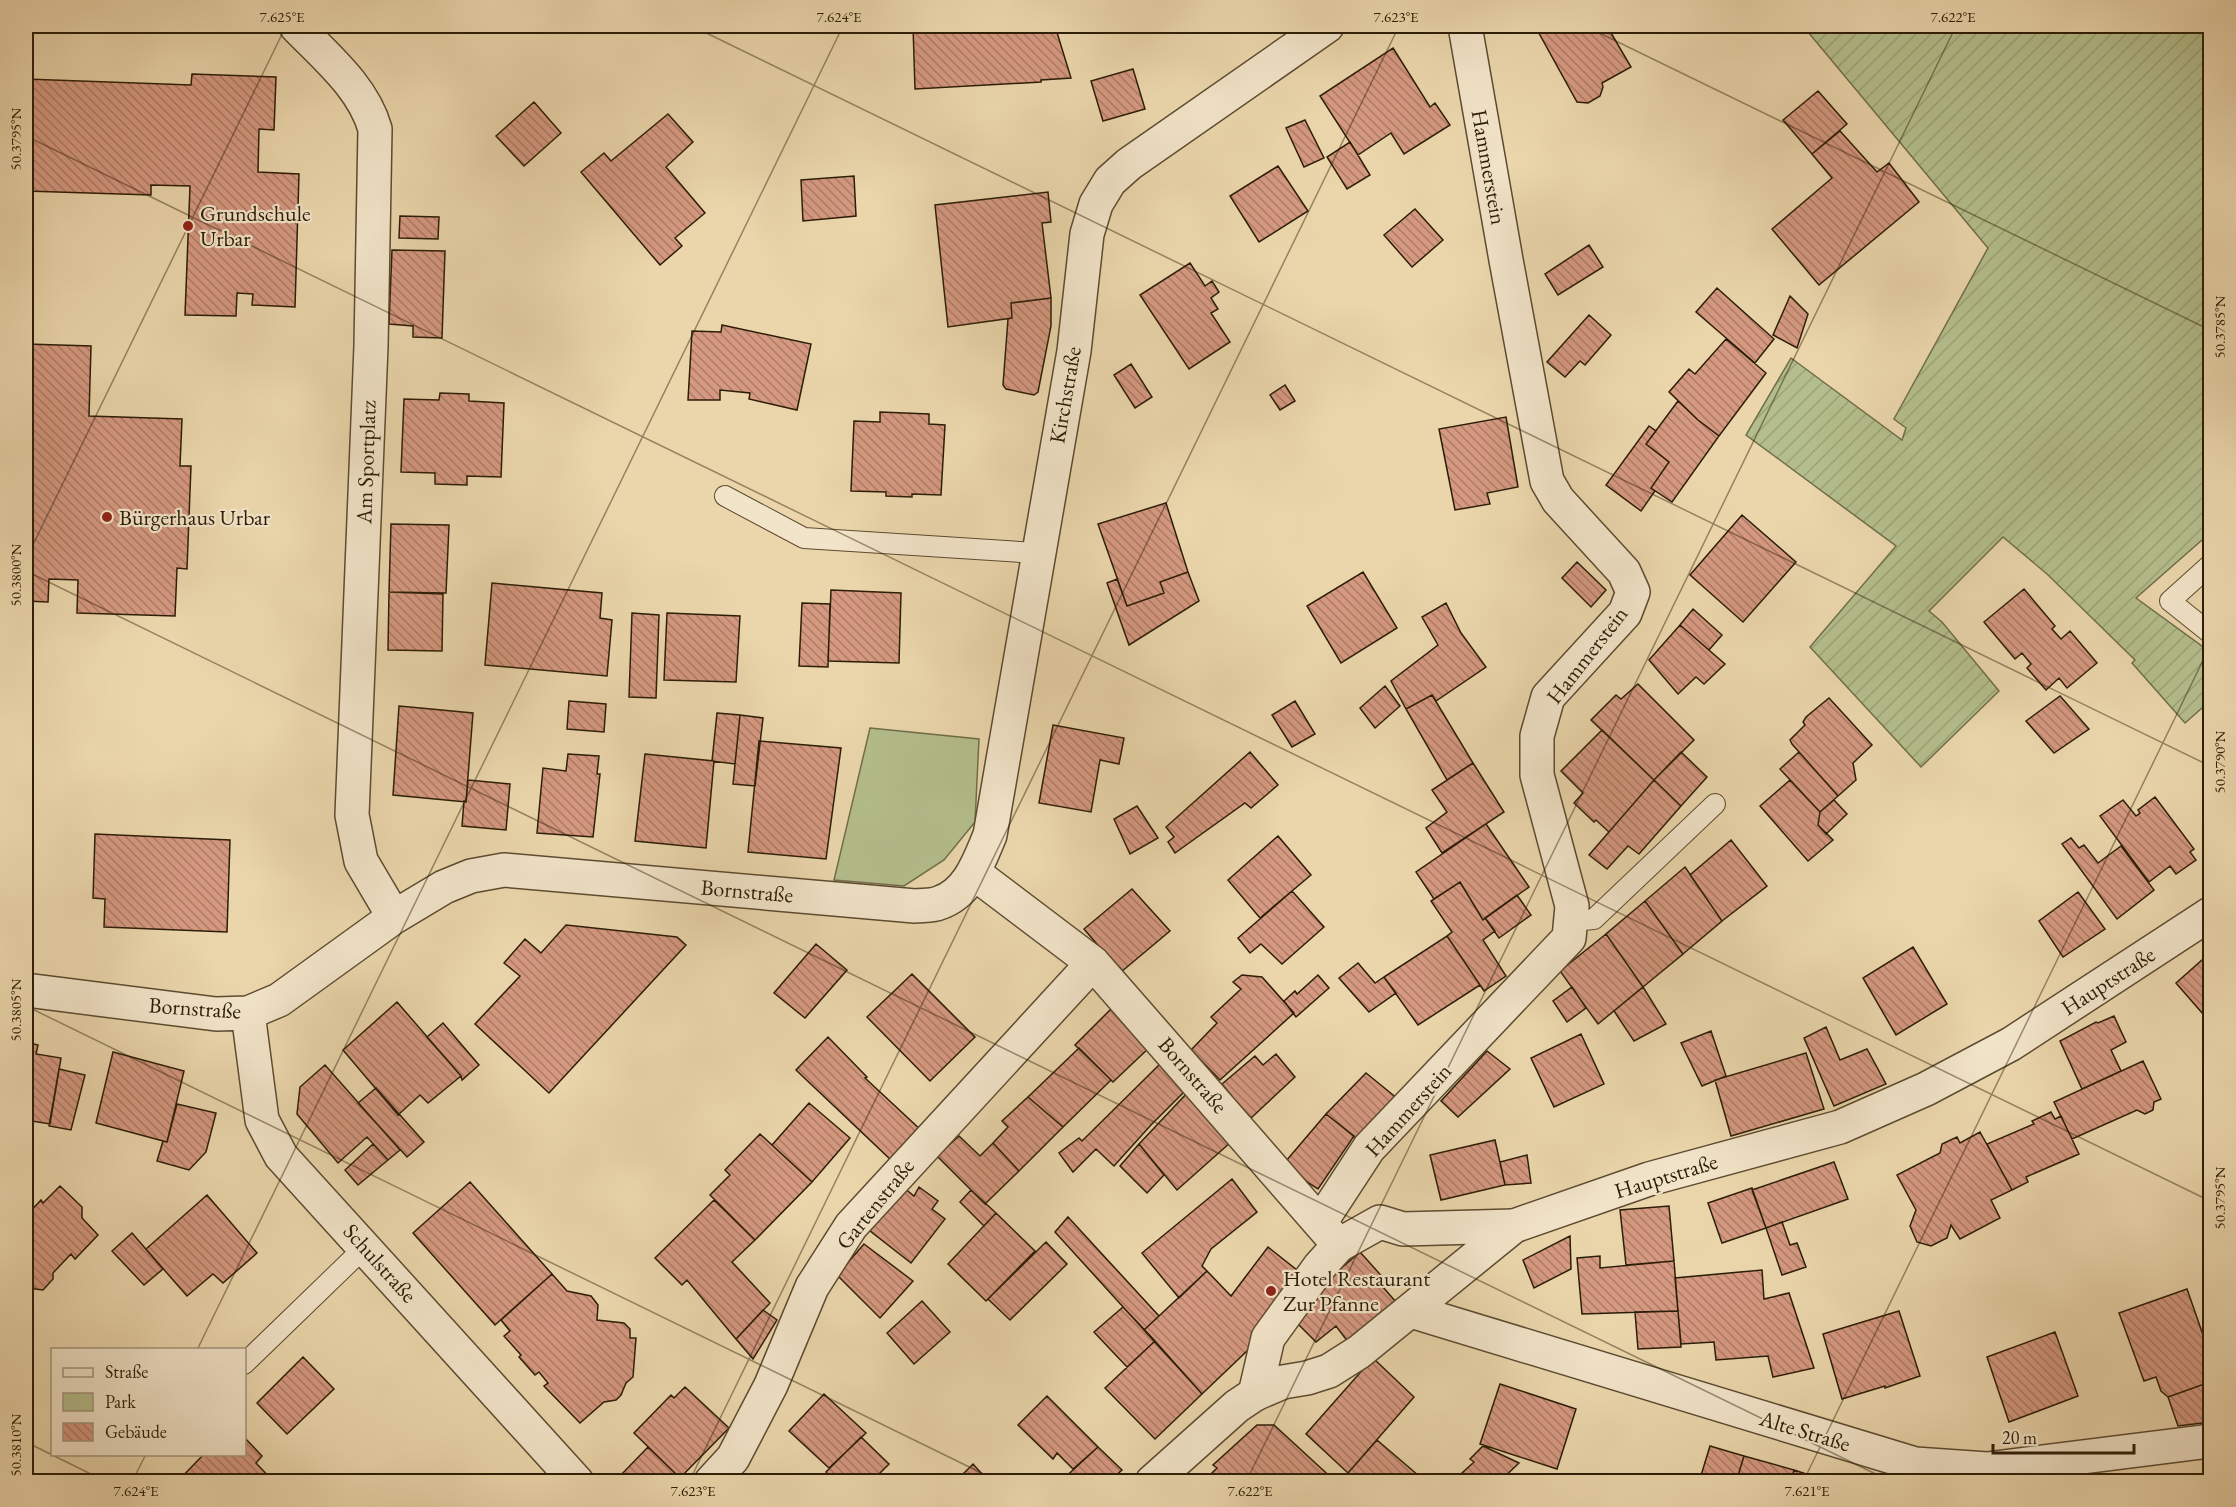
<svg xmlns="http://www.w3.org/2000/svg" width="2236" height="1507" viewBox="0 0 2236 1507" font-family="'EB Garamond',serif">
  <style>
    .park { fill: #b4be8c; stroke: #706e4a; stroke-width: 1.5 }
    .garden { fill: url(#garden-furrows); stroke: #706e4a; stroke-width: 1.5 }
    .building { fill: url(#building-back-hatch); stroke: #2c1d07; stroke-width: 1.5 }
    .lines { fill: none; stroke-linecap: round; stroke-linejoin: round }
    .service-casing { stroke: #5c4b30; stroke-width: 22 }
    .minor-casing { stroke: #5c4b30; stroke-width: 36 }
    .tertiary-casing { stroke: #5c4b30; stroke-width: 36 }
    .service { stroke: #f2e4c9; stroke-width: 20 }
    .minor { stroke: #f2e4c9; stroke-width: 33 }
    .tertiary { stroke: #f2e4c9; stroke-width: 33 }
    .ticks { fill: none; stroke: #2c1d07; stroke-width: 1.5; stroke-opacity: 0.45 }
    .poi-dot { fill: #8f2418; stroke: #f2e4c9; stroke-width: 2 }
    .labels { text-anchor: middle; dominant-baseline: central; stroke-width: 4.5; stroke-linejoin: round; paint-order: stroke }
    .street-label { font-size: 22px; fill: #2c1d07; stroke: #f2e4c9 }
    .poi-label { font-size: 22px; fill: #2c1d07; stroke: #f2e4c9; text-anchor: start }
    .neatline { fill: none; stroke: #2c1d07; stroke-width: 2 }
    .ticks-label { font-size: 15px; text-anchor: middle; fill: #2c1d07 }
  </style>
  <defs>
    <pattern id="garden-furrows" width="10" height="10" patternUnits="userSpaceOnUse" patternTransform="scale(1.5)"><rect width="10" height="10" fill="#b4be8c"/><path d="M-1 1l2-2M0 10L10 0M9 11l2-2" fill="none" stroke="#9ba377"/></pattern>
    <pattern id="building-back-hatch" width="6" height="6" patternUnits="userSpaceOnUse" patternTransform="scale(1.5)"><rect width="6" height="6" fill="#d59880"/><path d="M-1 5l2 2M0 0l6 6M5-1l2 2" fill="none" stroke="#ad7b67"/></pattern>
  </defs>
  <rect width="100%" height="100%" fill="#ebd6ac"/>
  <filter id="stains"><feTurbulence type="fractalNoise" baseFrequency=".00333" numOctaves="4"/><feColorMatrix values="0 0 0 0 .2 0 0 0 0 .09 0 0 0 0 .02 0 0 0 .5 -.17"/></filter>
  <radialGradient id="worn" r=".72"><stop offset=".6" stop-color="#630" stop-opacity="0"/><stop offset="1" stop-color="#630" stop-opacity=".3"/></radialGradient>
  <path class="park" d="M870,728L979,739L975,822L944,860L904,886L834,880Z"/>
  <path class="garden" d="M1803,26H2210V533L2136,598L2210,652V701L2185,723L2132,663L2135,660L2047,574L2003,537L1929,611L1942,622L1999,691L1921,767L1810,647L1896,546L1746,435L1791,358L1902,440L1906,428L1894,419L1988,248Z"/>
  <path class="building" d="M913,26H1055L1071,78L1041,80V82L915,89Z
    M1535,26H1607L1631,67L1602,83L1603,87L1600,96L1588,103L1577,102Z
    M1393,48L1430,107L1435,103L1450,125L1404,154L1391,133L1358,155L1320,96Z
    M1133,69L1145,109L1103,121L1091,81Z
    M192,74L276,77L274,130L259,129L258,172L299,174L295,307L252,305L253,294L237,293L236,316L185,315L190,186L151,185V195L26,191V79L191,85Z
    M1818,91L1847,124L1812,154L1783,120Z
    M534,102L561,133L524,166L496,136Z
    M668,114L693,142L666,167L705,213L675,238L682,246L660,265L581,172L604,153L611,161Z
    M1305,120L1324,158L1304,167L1286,128Z
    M1840,131L1877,172L1889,163L1919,202L1819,285L1772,229L1832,178L1812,154Z
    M1350,142L1370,175L1347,189L1327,157Z
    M1278,166L1308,211L1259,242L1230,196Z
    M854,176L856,216L803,221L801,180Z
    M1048,192L1051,222L1042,223L1051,298L1011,303L1012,318L948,327L935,205Z
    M1415,209L1443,240L1412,267L1384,235Z
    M400,216L439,217L438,239L399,238Z
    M1589,245L1603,267L1558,295L1545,274Z
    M392,250L445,251L442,338L413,337V326L389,324Z
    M1190,263L1205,286L1212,281L1219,292L1211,298L1218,309L1211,313L1230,342L1189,369L1140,295Z
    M1717,288L1774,339L1755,363L1696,312Z
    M1790,296L1808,314L1797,348L1773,335Z
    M1051,298V326L1038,392L1034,395L1006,389L1003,385L1008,319L1012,318L1011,303Z
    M1589,315L1611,335L1585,365L1580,361L1565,377L1547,362Z
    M722,325L811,344L797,410L749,399L750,393L720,390V400H688L692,331L721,332Z
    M1726,339L1766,373L1719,436L1698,420L1669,392L1689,369L1695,374Z
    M26,344L91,346L89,416L182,419L180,466H191L187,569L177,568L175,616L77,613L78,580L49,579L48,602L26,601Z
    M1131,364L1152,397L1135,408L1114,375Z
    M1285,385L1295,401L1280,410L1270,395Z
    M440,393L469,394V401L504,403L501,477L467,476V485L435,484V473L401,472L404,399L439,400Z
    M1678,401L1698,420L1719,436L1672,502L1651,488L1669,462L1646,444Z
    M880,412L929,414V424L945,425L941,495L912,494V497L886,496V492L851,491L854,421L880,422Z
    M1506,417L1518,487L1487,493L1490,504L1455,510L1439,429Z
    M1649,426L1656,431L1646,444L1669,462L1651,488L1655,491L1641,511L1606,485Z
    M1166,503L1188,572L1160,582L1164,593L1127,606L1098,524Z
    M1742,515L1796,562L1743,622L1690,575Z
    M391,524L449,525L446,593L389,592Z
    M1577,562L1606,590L1591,607L1562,578Z
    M1188,572L1199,601L1129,645L1107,583L1117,579L1127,606L1164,593L1160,582Z
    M1363,572L1397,628L1341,663L1307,606Z
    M492,583L602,593L600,618L612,620L607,676L485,665Z
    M2024,589L2055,626L2052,629L2061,639L2070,631L2097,663L2067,688L2059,678L2046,690L2027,668L2031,664L2022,653L2015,659L1984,622Z
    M831,590L901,593L899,663L828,661Z
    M389,592L443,594L442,651L388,650Z
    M802,603L830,604L828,667L799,666Z
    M1446,603L1461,633L1486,667L1436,701L1432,695L1406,709L1391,681L1438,645L1422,617Z
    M1693,609L1722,635L1709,650L1680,625Z
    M632,613L659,615L656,698L629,697Z
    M667,613L740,616L736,682L664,680Z
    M1680,625L1725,664L1704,684L1696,677L1678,694L1649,660Z
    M1638,684L1694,740L1654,780L1591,720L1616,695L1621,699Z
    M1385,686L1400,706L1375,728L1360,708Z
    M1432,695L1473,763L1447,780L1406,709Z
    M2060,696L2089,729L2054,753L2026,721Z
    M1829,698L1872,745L1853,763L1856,780L1838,796L1792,744L1790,740L1805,725L1803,722L1806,717Z
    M569,701L606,704L604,732L567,729Z
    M1295,701L1315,734L1292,747L1272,715Z
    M399,706L473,713L466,802L393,795Z
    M717,713L740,715L735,764L712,761Z
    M740,715L763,718L755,786L733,784Z
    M1053,725L1124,738L1119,764L1100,760L1091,812L1039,803Z
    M1602,730L1654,780L1609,832L1596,820L1594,822L1574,803L1583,793L1561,771Z
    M759,741L841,748L826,859L748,852Z
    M1250,752L1278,785L1251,808L1245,803L1175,853L1168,842L1174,837L1166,827Z
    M1681,752L1707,777L1681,806L1654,780Z
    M1799,752L1838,796L1820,812L1780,769Z
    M568,754L599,756L597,774H600L593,837L537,833L543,768L566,771Z
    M645,754L714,761L706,848L635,841Z
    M1473,763L1504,812L1442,853L1426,828L1447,812L1432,790Z
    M468,780L510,784L506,830L462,826L464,801L466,802Z
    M1654,780L1681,806L1639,854L1628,846L1607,869L1589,855Z
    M1790,780L1820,812L1818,825L1833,840L1808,861L1760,806Z
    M2155,797L2194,849L2190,852L2196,860L2176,874L2170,866L2149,882L2100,816L2123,800L2136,816L2140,813L2138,810Z
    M1834,800L1847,814L1826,834L1818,825L1820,812Z
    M1137,806L1158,838L1130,854L1114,819Z
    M1486,824L1529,887L1483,920L1460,882L1434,899L1416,872Z
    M95,834L230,840L227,932L104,927L105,899L93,898Z
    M1278,836L1311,875L1260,918L1228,880Z
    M2071,838L2079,848L2084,845L2098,863L2121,846L2154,890L2117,919L2062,844Z
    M1731,840L1767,886L1722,921L1690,875Z
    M1685,867L1722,921L1683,954L1645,901Z
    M1460,882L1483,920L1485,918L1495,931L1483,940L1506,976L1484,991L1447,936L1452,932L1431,901Z
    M1132,889L1170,931L1121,972L1084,929Z
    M1292,891L1324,927L1282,964L1261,944L1250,953L1238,938Z
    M2078,892L2105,929L2063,957L2039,921Z
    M1517,895L1531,915L1499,938L1485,918Z
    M1645,901L1683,954L1643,987L1606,934Z
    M566,925L677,937L686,945L549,1093L475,1024L520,976L504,963L525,939L541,953Z
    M1606,934L1643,987L1598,1024L1560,971Z
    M1447,936L1480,985L1418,1025L1384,977Z
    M816,944L847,970L805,1018L774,993Z
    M1913,947L1947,1004L1896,1035L1863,978Z
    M2210,953V1022L2176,983Z
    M1358,963L1375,983L1384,977L1396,993L1369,1012L1339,978Z
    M912,974L975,1037L930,1081L867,1017Z
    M1242,975L1262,977L1294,1013L1220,1080L1191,1050L1217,1023L1211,1017L1241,989L1233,982Z
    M1318,975L1329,988L1296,1017L1284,1001L1295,991L1297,994Z
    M1572,987L1586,1008L1567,1022L1553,1001Z
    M1643,987L1666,1024L1634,1041L1614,1011Z
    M397,1002L461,1076L428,1103L420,1095L398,1115L343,1050Z
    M1113,1007L1151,1046L1113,1082L1075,1045Z
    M2114,1016L2126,1042L2111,1050L2121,1071L2082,1089L2060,1041L2096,1022L2098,1023Z
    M443,1023L479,1065L462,1080L461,1076L427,1037Z
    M1826,1027L1840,1060L1867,1049L1886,1084L1834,1106L1804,1038Z
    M1711,1031L1726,1076L1702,1086L1681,1043Z
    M1581,1034L1604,1084L1554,1107L1531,1058Z
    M828,1037L867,1077L865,1078L923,1132L892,1161L796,1070Z
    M26,1042L38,1045L36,1054L61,1058L50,1124L26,1120Z
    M1079,1048L1111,1080L1063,1127L1028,1097Z
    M1487,1051L1510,1069L1458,1117L1441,1101Z
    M113,1052L184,1071L167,1142L96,1123Z
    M1806,1053L1824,1109L1731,1136L1715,1080Z
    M1276,1054L1295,1077L1250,1119L1222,1084L1255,1056L1263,1065Z
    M1163,1061L1189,1087L1151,1125L1114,1166L1096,1149L1073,1172L1059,1153L1079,1138L1082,1141Z
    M2143,1061L2161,1099L2154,1102L2153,1110L2145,1114L2137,1110L2072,1139L2054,1102Z
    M325,1065L400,1150L388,1160L367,1137L338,1163L297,1114L300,1087Z
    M59,1069L85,1075L71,1130L49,1126Z
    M1366,1073L1398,1099L1360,1141L1326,1114Z
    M376,1088L424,1142L407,1157L358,1103Z
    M1190,1090L1231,1142L1177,1190L1139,1144Z
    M1028,1097L1063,1127L1019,1171L993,1143L1008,1127L1002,1121Z
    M809,1103L850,1138L812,1182L772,1145Z
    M177,1104L216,1113L206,1152L189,1170L157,1161L163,1141L167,1142Z
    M2051,1112L2055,1119L2061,1116L2079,1154L2026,1177L2028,1182L2012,1190L1987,1144L2034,1124L2032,1121Z
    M1326,1114L1354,1136L1318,1189L1301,1178L1286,1161Z
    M1980,1132L2012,1190L1991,1200L2000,1218L1960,1239L1951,1225L1947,1238L1931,1246L1917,1242L1910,1226L1916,1210L1897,1175L1940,1153L1942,1144L1957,1137L1960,1143Z
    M760,1134L812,1182L755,1240L710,1195L730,1175L725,1170Z
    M959,1136L980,1156L993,1143L1019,1171L985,1204L937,1156Z
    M1495,1140L1505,1185L1441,1200L1430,1155Z
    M373,1144L388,1160L358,1185L345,1170Z
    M1139,1144L1164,1175L1147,1193L1120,1166Z
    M1527,1155L1531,1183L1505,1185L1500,1162Z
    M1834,1162L1848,1199L1766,1228L1752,1190Z
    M1232,1179L1257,1212L1211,1249L1202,1266L1207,1271L1179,1298L1142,1253Z
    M470,1182L552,1274L495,1325L413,1233Z
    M60,1186L82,1207V1218L98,1235L75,1259L71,1254L53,1273V1279L43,1290L35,1289L26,1280V1216L41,1200L43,1203Z
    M903,1187L914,1196L919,1187L938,1201L932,1209L945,1219L911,1263L869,1230Z
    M1752,1188L1766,1228L1722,1243L1708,1203Z
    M971,1190L996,1213L984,1226L960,1202Z
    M207,1195L257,1253L223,1283L213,1274L187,1296L146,1249Z
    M714,1200L755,1240L732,1262L770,1303L736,1339L687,1280L682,1285L655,1258Z
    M1669,1206L1674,1261L1626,1265L1620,1210Z
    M996,1213L1035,1251L986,1301L948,1264Z
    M1068,1217L1159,1316L1144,1330L1055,1232Z
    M1782,1222L1790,1245L1797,1243L1806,1267L1782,1275L1766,1228Z
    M132,1233L163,1269L144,1285L112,1251Z
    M1570,1236L1571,1269L1534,1288L1523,1260Z
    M1046,1242L1067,1264L1010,1320L988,1299Z
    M864,1244L913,1281L880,1318L837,1275Z
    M1268,1247L1302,1274L1247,1351L1202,1394L1144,1330L1207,1271L1231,1296Z
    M1360,1252L1386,1281L1382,1286L1396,1302L1348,1342L1336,1326L1316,1342L1294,1320L1331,1277Z
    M1600,1256V1268L1674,1261L1678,1311L1582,1314L1577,1258Z
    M1762,1270L1764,1299L1789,1293L1814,1368L1773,1377L1768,1356L1716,1360L1714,1342L1681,1344L1675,1278Z
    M552,1274L567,1291L591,1296L598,1305L597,1320L624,1323L630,1329V1338H636L633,1377L626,1383L621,1395L616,1400L604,1402L580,1423L544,1386L548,1383L539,1372L535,1375L519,1357L521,1355L504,1336L510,1331L501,1320Z
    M2187,1289L2210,1355V1382L2168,1397L2161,1391L2156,1377L2144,1381L2119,1313Z
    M922,1301L950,1332L914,1364L887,1333Z
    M1123,1307L1155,1341L1127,1367L1094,1332Z
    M763,1310L777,1320L753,1359L736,1339Z
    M1678,1311L1681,1347L1638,1349L1635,1312Z
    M1899,1311L1920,1376L1885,1388V1386L1842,1399L1823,1334Z
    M2055,1332L2078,1396L2009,1422L1987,1357Z
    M1155,1341L1202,1394L1155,1439L1105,1388Z
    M303,1357L334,1389L287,1434L257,1403Z
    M1373,1358L1414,1397L1348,1473L1306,1434Z
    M2210,1382V1422L2178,1426L2168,1397Z
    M1500,1384L1576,1409L1557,1469L1480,1444Z
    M685,1387L729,1428L680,1478L634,1433L671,1395L674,1398Z
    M824,1394L866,1433L829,1468L789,1431Z
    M1047,1396L1098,1447L1073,1469L1057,1453L1053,1459L1018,1425Z
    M1257,1425H1274L1336,1482H1203L1217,1468L1213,1465Z
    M244,1437L262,1456L256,1463L274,1482H177L204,1454H244Z
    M861,1437L889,1464L871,1482H836L826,1472Z
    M1377,1440L1426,1482H1358L1348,1473Z
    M1483,1446L1519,1463L1499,1482H1452L1474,1462L1470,1459Z
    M1710,1446L1744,1456L1736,1482H1699Z
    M648,1447L680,1478L676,1482H621L618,1478Z
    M1098,1447L1122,1470L1109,1482H1060Z
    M1744,1456L1794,1470L1791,1482H1736Z
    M973,1464L989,1482H955Z
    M1794,1470L1831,1482H1791Z"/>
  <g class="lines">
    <g class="service-casing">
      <path id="service" d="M725,496L804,538L1037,553
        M2210,565L2170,601L2210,633
        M1571,921L1594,919L1715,804
        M244,1364L365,1247"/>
    </g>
    <g class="minor-casing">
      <path id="minor" d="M296,26C326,57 363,87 375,129L371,346L352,815L361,861L394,917
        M974,873L1093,963L1339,1245
        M26,990L216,1014L248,1013L279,1000L394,917L444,887L471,876L504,870L915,906C923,905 932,906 939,903C969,893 979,861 990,835L1074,351L1087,234L1096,204L1110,181L1129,164L1327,26
        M248,1013L262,1120L281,1156L577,1482
        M1320,1223L1369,1148L1569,938L1572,906L1537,775V736L1548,697L1625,613L1633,592L1624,572L1558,500L1547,481L1506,260L1465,26
        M1411,1311L1915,1464L1987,1469L2210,1441
        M1255,1394L1268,1338L1320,1266L1339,1245L1380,1222L1403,1229L1514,1226
        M711,1482L733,1458L771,1385L812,1287L851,1226L1093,963"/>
    </g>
    <g class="tertiary-casing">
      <path id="tertiary" d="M1152,1482L1237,1406L1255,1394L1283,1382L1307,1378L1329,1371L1359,1352L1514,1226L1649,1179L1840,1127L1926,1089L2011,1044L2210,914"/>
    </g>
    <use href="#service" class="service"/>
    <use href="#minor" class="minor"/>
    <use href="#tertiary" class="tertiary"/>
  </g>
  <path class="ticks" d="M692,26L2210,766M1585,26L2210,330M26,136L2210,1201M26,559L286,26M26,571L1892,1482M26,1006L1000,1482M197,1350L843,26M26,1442L107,1482M132,1482L146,1454M689,1482L1399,26M1246,1482L1956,26M1803,1482L2210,646"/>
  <g class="poi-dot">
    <circle cx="188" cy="226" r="6"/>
    <circle cx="107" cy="517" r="6"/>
    <circle cx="1271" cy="1291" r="6"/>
  </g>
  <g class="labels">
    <g class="street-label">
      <text transform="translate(1489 167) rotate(80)">Hammerstein</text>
      <text transform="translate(1065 395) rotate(-80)">Kirchstraße</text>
      <text transform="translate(366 462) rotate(-88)">Am Sportplatz</text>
      <text transform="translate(1587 655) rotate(-52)">Hammerstein</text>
      <text transform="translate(747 891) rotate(5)">Bornstraße</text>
      <text transform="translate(2108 981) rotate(-33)">Hauptstraße</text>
      <text transform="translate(195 1008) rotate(4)">Bornstraße</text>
      <text transform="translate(1193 1075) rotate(49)">Bornstraße</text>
      <text transform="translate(1408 1110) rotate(-48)">Hammerstein</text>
      <text transform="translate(1666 1176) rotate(-17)">Hauptstraße</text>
      <text transform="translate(875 1204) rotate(-51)">Gartenstraße</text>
      <text transform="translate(380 1263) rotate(48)">Schulstraße</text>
      <text transform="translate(1805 1431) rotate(17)">Alte Straße</text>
    </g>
    <g class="poi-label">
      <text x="200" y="213">Grundschule<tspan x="200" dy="25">Urbar</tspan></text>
      <text x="119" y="517">Bürgerhaus Urbar</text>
      <text x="1283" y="1278">Hotel Restaurant<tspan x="1283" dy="25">Zur Pfanne</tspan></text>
    </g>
  </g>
  <rect width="2236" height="1507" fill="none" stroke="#ebd6ac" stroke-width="66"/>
  <rect x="51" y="1348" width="195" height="108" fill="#f2e4c9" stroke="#a3947b" stroke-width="1.5"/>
  <rect x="63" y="1368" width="30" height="9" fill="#f2e4c9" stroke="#a3947b" stroke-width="1.5"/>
  <text x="105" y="1378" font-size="18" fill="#2c1d07">Straße</text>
  <rect x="63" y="1393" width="30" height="18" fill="#b4be8c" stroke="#a3947b" stroke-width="1.5"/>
  <text x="105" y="1408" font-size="18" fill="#2c1d07">Park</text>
  <rect x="63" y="1423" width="30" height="18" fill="url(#building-back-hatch)" stroke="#a3947b" stroke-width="1.5"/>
  <text x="105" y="1438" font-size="18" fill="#2c1d07">Gebäude</text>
  <path d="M1993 1444v9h141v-9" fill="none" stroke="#2c1d07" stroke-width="3"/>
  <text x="2002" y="1444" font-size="18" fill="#2c1d07" stroke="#f2e4c9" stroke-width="4.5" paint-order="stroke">20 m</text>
  <rect x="33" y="33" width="2170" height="1441" class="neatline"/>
  <g class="ticks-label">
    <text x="282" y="22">7.625°E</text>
    <text x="839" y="22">7.624°E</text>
    <text x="1396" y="22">7.623°E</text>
    <text x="1953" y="22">7.622°E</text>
    <text transform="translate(16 139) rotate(-90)" y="5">50.3795°N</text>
    <text transform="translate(2220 327) rotate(-90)" y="5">50.3785°N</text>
    <text transform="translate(16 575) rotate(-90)" y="5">50.3800°N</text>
    <text transform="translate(2220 762) rotate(-90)" y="5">50.3790°N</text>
    <text transform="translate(16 1010) rotate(-90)" y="5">50.3805°N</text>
    <text transform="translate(2220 1198) rotate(-90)" y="5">50.3795°N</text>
    <text transform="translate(16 1445) rotate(-90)" y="5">50.3810°N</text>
    <text x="136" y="1496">7.624°E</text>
    <text x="693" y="1496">7.623°E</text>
    <text x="1250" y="1496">7.622°E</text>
    <text x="1807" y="1496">7.621°E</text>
  </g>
  <rect width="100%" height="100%" filter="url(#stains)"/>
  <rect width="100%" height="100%" fill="url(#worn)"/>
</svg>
